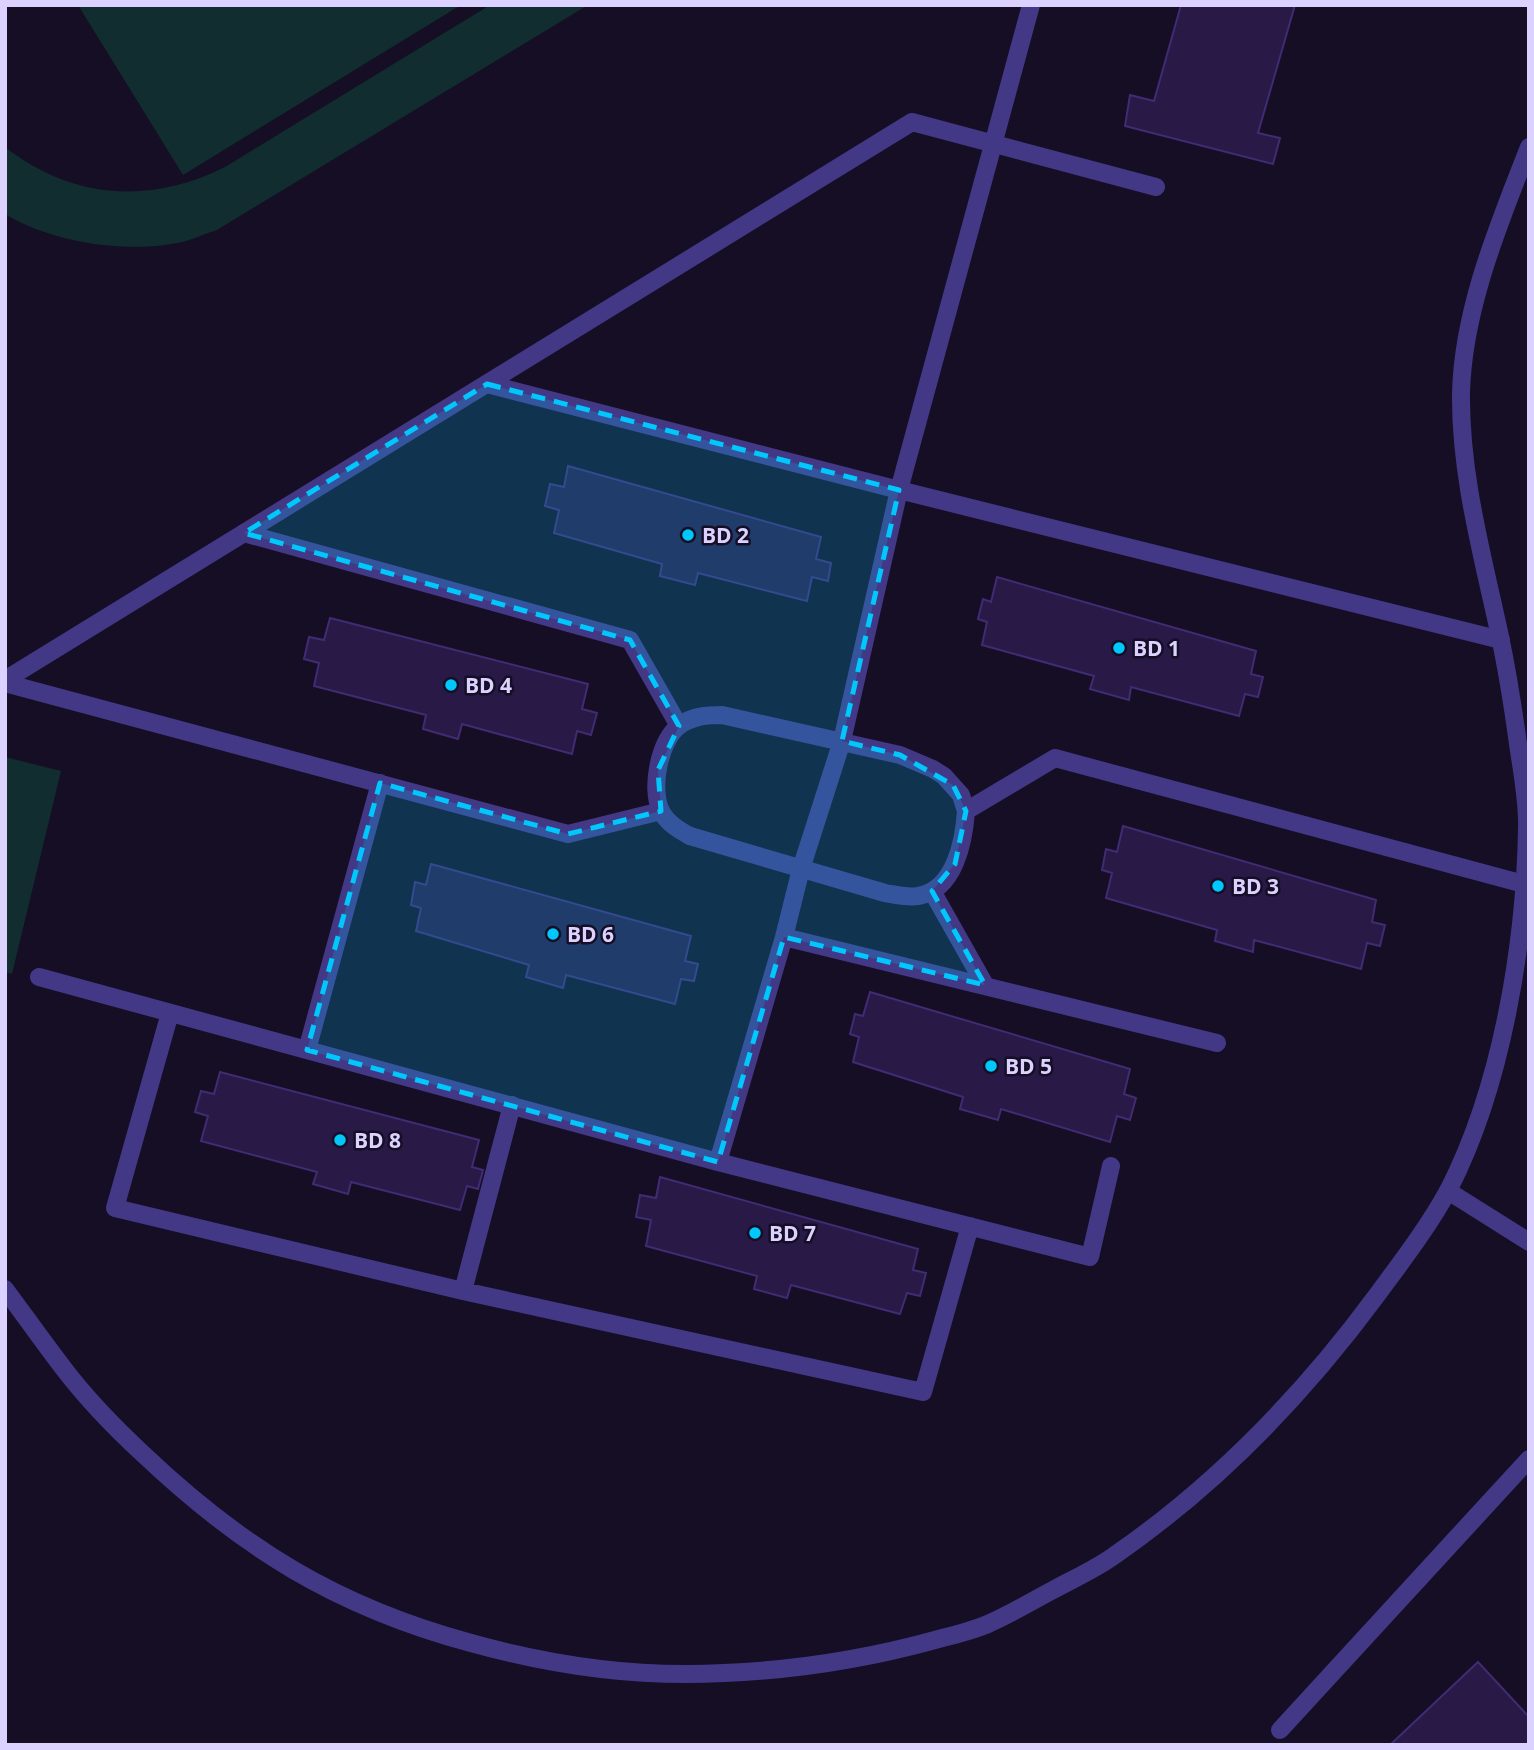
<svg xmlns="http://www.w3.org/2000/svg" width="1534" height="1750" viewBox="0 0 1534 1750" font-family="'Open Sans',sans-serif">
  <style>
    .green { fill: #112d2f }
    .building { fill: #281947; stroke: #412b73; stroke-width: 2 }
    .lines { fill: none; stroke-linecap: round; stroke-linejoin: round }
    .service { stroke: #433886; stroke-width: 18 }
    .pedestrian { stroke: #433886; stroke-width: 18 }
    .minor { stroke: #433886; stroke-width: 18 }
    .tertiary { stroke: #433886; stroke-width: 18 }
    .marked { fill: #00c8fd; fill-opacity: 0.2; stroke: #00c8fd; stroke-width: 5; stroke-dasharray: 14 9; stroke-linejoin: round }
    .poi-dot { fill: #00c8fd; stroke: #150e25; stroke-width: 2.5 }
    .labels { text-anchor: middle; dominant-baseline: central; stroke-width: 5; stroke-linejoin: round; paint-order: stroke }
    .poi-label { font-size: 21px; font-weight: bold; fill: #dcd2ff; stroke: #150e25; text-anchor: start }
  </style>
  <rect width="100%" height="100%" fill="#150e25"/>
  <path class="green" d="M78,5H461L183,175Z
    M490,5H588L217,230C207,233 196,238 186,241C132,255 52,243 5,214V147C72,199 149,205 225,167Z
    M5,757L61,771L12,974L5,972Z"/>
  <path class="building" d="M1181,5H1295L1258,133L1280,138L1273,164L1125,126L1130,95L1154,101Z
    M568,466L821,537L816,559L831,563L828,581L812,577L807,601L698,573L695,585L660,576L662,564L554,533L559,510L545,506L550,484L564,487Z
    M997,577L1256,651L1251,674L1263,677L1258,697L1245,694L1239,716L1131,687L1129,700L1090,689L1094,676L982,645L987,622L978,619L983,599L991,602Z
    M330,618L588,684L582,709L597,713L591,735L577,731L572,754L462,724L458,739L423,729L426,715L314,686L319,663L304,659L309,637L324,640Z
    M1123,826L1376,900L1372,922L1385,925L1380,946L1367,943L1361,969L1254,940L1253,952L1215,941L1217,930L1106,898L1112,873L1102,870L1106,849L1117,852Z
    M431,864L691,936L685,961L698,964L694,981L681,979L675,1004L566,975L563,988L526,977L529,965L416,931L421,908L411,905L415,882L426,885Z
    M870,992L1130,1069L1124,1094L1136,1098L1130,1120L1117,1116L1110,1142L1001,1109L998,1120L960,1109L963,1097L853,1062L859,1037L850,1034L855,1014L863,1016Z
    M220,1072L479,1140L472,1167L483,1170L478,1189L467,1186L460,1210L351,1182L348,1194L313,1184L317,1172L201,1141L208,1116L195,1112L201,1091L214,1094Z
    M660,1177L918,1249L913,1270L926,1273L920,1296L907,1293L900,1314L791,1285L787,1298L754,1289L757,1276L646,1246L651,1220L636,1217L640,1195L656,1198Z
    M1478,1662L1529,1717V1745H1390Z"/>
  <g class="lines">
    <path class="service" d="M1448,1191L1529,1242
      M1280,1730L1529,1459"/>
    <path class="pedestrian" d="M487,384L899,490L1501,640
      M244,533L630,640L679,726
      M5,683L568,834L661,811
      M966,811C964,841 955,890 918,896C908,898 896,895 885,893L690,836C679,830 667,823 661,811C650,789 659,740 680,725C693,716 707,715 722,715L900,755L933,769L944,776L961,795L966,811L1055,758L1524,884
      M932,891L985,985
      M784,937L1217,1043
      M39,977L718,1162L1090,1257L1111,1166
      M170,1013L115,1208L463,1291L923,1392L970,1226
      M307,1050L380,783
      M718,1162L784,937L801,869L842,741L899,490L1031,5
      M463,1291L512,1105"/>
    <path class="minor" d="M5,680L912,122L1156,187"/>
    <path class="tertiary" d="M5,1289C25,1316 44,1343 64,1369C87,1399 114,1427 142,1453C242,1548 337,1607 471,1643C554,1666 638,1678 724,1673C796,1670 866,1659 935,1640C953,1635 973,1631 990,1623C1011,1614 1032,1601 1053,1590C1073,1579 1096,1569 1115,1555C1216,1485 1304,1394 1377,1295C1402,1261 1429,1226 1449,1189C1502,1085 1525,945 1527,829C1528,801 1522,772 1518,744C1513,707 1507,669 1499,632C1482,553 1460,474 1461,393C1463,309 1499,224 1529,147"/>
  </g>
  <path class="marked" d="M487,384L899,490L842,741L900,755L953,785L966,811L955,864L932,891L985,985L784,937L718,1162L307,1050L380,783L568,834L661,811L658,770L679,726L630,640L244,533Z"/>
  <g class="poi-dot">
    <circle cx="688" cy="535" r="7"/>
    <circle cx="1119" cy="648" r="7"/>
    <circle cx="451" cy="685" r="7"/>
    <circle cx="1218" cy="886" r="7"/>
    <circle cx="553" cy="934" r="7"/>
    <circle cx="991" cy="1066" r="7"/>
    <circle cx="340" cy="1140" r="7"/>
    <circle cx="755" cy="1233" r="7"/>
  </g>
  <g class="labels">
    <g class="poi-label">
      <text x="702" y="535">BD 2</text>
      <text x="1133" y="648">BD 1</text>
      <text x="465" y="685">BD 4</text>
      <text x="1232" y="886">BD 3</text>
      <text x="567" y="934">BD 6</text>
      <text x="1005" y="1066">BD 5</text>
      <text x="354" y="1140">BD 8</text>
      <text x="769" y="1233">BD 7</text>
    </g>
  </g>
  <rect width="1534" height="1750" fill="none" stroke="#dcd2ff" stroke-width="14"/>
</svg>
